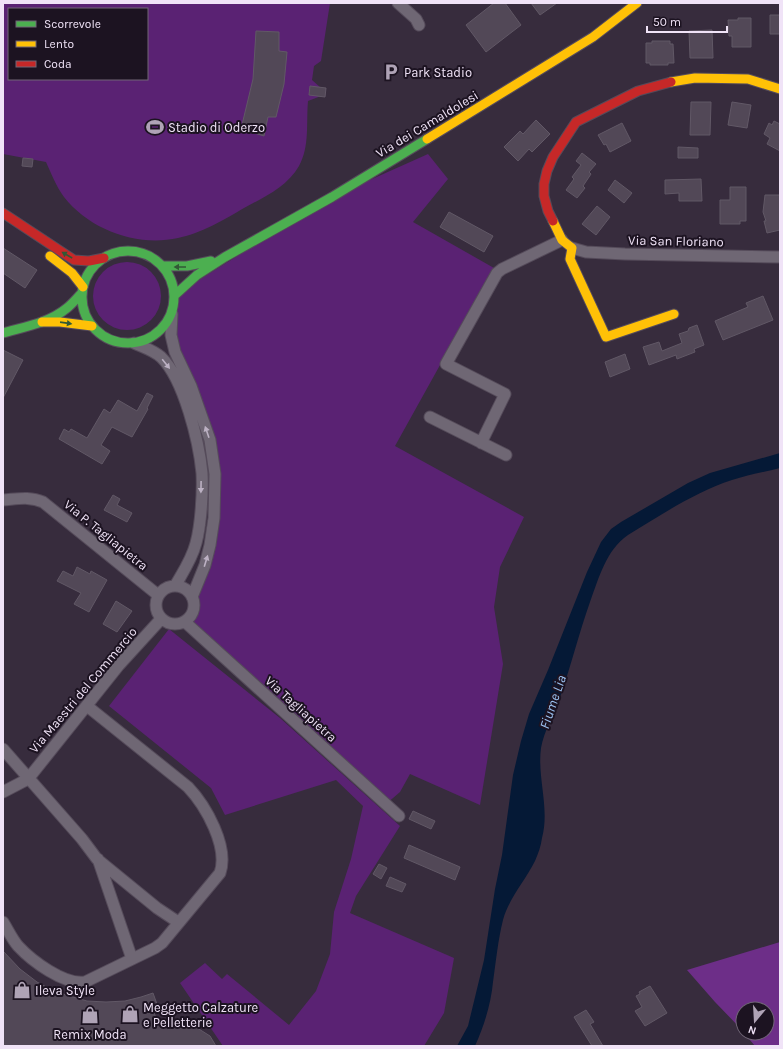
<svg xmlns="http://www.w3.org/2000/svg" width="783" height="1049" viewBox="0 0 783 1049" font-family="Karla,sans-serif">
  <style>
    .green { fill: #5a2273; fill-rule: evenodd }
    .forest { fill: #6d2e88 }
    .water { fill: #051936 }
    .building { fill: #524857; stroke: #615866 }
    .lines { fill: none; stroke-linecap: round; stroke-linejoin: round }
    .street-casing { stroke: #554b5a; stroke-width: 13 }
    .fast-casing { stroke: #554b5a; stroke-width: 11 }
    .slow-casing { stroke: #554b5a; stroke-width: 11 }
    .jam-casing { stroke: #554b5a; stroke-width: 11 }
    .street { stroke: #6f6774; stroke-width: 11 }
    .fast { stroke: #4caf50; stroke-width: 9 }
    .slow { stroke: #ffc107; stroke-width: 9 }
    .jam { stroke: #c62828; stroke-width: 9 }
    .oneway { fill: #325936 }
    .oneway2 { fill: #bcb1c3 }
    .labels { text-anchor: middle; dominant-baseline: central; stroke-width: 4; stroke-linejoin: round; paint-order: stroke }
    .poi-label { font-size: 13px; fill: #f0e3f7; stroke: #1c1321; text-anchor: start }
    .street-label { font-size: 13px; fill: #f0e3f7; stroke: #1c1321 }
    .water-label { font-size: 14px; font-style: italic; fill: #9bc1f0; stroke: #1c1321 }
  </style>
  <rect width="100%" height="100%" fill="#372c3d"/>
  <path class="green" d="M3,3H330L321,61L314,66L312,80L321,88H326L325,97L321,96L308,101C306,123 310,146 299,166C287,187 264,197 244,208C226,219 199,234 178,238C137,247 90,230 64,197C56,186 51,173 46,162L3,154ZM9,9H147V79H9Z
    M428,154L448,179L413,222L494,268L395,446L524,517L500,567L494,607L503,664L480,805L410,774L400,792L386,804L188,620C194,613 195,606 192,597L210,545V440L175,352L172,314L175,295L332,197Z
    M93 296a34 34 0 1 1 68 0a34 34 0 1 1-68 0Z
    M169,629L280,718L400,826L356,896L350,913L454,958L444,1013L424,1046H223L180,983L205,963L222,979L227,974L289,1025L316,991L330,954L334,912L351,859L363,806L336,780L225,815L211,788L109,706Z"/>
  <path class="forest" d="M780,942V1046H755L744,1033H767V1009H743V1031L715,1002L687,970Z"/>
  <path class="water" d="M780,453V468C764,472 747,475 732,480C695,492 661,515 628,535C606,550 599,578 590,602C579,633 571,666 560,697C554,714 544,731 541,748C537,778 550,808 542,838C541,846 538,854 535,861C525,881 509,898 503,920C498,940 496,961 493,982C491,1004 484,1026 475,1046H457L468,1026L484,960L495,889L502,855L513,775L521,741L529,714L548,670L587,572L601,542L611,529L621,522L688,483L710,473Z"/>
  <path class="building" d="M494,3H505L521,25L486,52L466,25Z
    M531,3H557L540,15Z
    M770,15H780V34H770Z
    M738,18H751V47H732V36H729L728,20H738Z
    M712,30L713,58H690L689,31Z
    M256,31L279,32V51L287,52L284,84L276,117H268L264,136L241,129L253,79Z
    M652,41H670V44H673L674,63H668V65H650V63H646V43H652Z
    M310,86L326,88L325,97L309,95Z
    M691,102H711L710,135H690Z
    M732,102L751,105L747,128L728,125Z
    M536,120L550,134L532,152L529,149L518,161L504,147L520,131L523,134Z
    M774,121L780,124V151L767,144L770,138L764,134L769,123L772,125Z
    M622,123L631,141L610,152L606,144L604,145L598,135Z
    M678,147L698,148V158H678Z
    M582,153L596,164L589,172L591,174L583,186L585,188L577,198L566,190L574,179L572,177L581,165L576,161Z
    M23,158L33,159L32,167L22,166Z
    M701,179L702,201H679V193L665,194V180Z
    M615,180L632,193L624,203L608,190Z
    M730,187H746V221H740V224H720V200H730Z
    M765,195H780V230L767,233L764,221H766L763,212Z
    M597,206L610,217L596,235L582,224Z
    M449,212L493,236L484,252L440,227Z
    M3,248L37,270L25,288L3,273Z
    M763,296L773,320L723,340L715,321L748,307L746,303Z
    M697,325L704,345L694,349L695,352L677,359L676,355L649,365L643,347L659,342L662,351L682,343L679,334L688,331L689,328Z
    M3,350L23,360L3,398Z
    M625,354L630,369L610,377L605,362Z
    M147,393L153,396L147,408L148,409L132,437L112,427L101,445L110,451L102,464L59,439L64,429L69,432L71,429L87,438L104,409L110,413L118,400L137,411Z
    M113,495L120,499L117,505L132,513L127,522L104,510Z
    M77,567L90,574L91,571L107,580L89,612L74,604L81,593L57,581L63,571L73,576Z
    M116,601L132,611L117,632L103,624Z
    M413,811L435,821L431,829L409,819Z
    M409,845L460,867L455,880L404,858Z
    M379,864L387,868L381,879L373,874Z
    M390,877L406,884L402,892L386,886Z
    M3,951L20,969L37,982L52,990L69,996L87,1001L106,1002L125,1001L141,997L153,993L158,1007L153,1009L158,1025L177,1019H183L210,1036L216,1046H3Z
    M650,986L667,1013L645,1026L635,1011L642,1007L636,996L640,994L639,992Z
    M586,1010L594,1022L590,1024L603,1046H592L574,1017Z"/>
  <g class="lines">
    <g class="street-casing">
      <path id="street" d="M398,3L416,19L419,25
        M572,248L586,252L625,254L780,257
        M172,314L171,335L175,352L191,386L210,440L215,474L214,518L210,545L205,565L192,597
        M134,343C143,347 153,350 161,357C184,379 199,442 202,473C203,492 201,525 196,543C192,559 183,572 175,586
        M430,417L506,455
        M481,443L505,394L446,364L497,273L502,269L562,240
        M3,500C17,499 30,496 43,502L158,595
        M156 605a19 19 0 1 1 38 0a19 19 0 1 1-38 0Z
        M185,622L399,816
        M3,749L82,839L97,859L157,908L178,922
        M3,792L28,779L119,665L161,619
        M98,859L132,959
        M3,922C8,930 12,939 18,946C32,961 64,985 85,982L155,948L162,943L220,873C229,847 206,806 188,787L87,706"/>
    </g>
    <g class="fast-casing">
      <path id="fast" d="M82 297a46 46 0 1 1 92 0a46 46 0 1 1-92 0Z
        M163,266H187L211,261
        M175,295L197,275L225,257L332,197L427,139
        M3,333C24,327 49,323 67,308C72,304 77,298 82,293"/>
    </g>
    <g class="slow-casing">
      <path id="slow" d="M671,82L695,78L748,79L780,89
        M427,139L593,37L637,3
        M553,221L562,240L572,248L570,259L606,337L674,314
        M50,256L72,273L83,287
        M42,322H60L92,326"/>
    </g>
    <g class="jam-casing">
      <path id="jam" d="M3,213L74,260L89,261L104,258
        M553,221L548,211L544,196V184L547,171L553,157L576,122L638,91L671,82"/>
    </g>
    <use href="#street" class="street"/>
    <use href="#fast" class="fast"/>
    <use href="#slow" class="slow"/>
    <use href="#jam" class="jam"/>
  </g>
  <defs><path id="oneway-solid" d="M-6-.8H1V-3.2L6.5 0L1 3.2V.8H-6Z"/></defs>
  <g class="oneway">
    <use href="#oneway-solid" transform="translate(67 255) rotate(-150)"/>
    <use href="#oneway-solid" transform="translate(180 267) rotate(-180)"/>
    <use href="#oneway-solid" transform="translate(66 323) rotate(8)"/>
  </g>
  <g class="oneway2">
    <use href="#oneway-solid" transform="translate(166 364) rotate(51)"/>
    <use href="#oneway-solid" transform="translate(207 432) rotate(-109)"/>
    <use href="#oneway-solid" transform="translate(201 487) rotate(91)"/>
    <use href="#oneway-solid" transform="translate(206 561) rotate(-73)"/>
  </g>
  <defs>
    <g id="parking-bare" transform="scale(1.38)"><path d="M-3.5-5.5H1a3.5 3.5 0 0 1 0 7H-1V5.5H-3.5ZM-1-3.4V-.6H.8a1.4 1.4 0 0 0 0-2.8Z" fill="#afa3b6" stroke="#1c1321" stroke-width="2.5" paint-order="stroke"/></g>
    <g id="stadium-bare" transform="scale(1.38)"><path d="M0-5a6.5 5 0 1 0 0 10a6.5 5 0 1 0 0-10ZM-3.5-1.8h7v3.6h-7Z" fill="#afa3b6" stroke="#1c1321" stroke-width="2.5" paint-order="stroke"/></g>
    <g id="shop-bare" transform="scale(1.38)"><path d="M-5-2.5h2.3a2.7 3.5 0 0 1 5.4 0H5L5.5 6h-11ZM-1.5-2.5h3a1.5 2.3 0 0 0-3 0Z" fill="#afa3b6" stroke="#1c1321" stroke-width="2.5" paint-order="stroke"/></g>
  </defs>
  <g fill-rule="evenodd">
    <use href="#parking-bare" x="391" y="72"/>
    <use href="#stadium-bare" x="155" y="127"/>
    <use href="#shop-bare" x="22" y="990"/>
    <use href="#shop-bare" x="130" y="1014"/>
    <use href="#shop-bare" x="90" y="1015"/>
  </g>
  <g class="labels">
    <g class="poi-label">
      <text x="404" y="72">Park Stadio</text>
      <text x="168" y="127">Stadio di Oderzo</text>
      <text x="35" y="990">Ileva Style</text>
      <text x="143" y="1007">Meggetto Calzature<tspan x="143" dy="15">e Pelletterie</tspan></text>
      <text x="90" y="1034" text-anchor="middle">Remix Moda</text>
    </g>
    <g class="street-label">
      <text transform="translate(427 124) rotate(-31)">Via dei Camaldolesi</text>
      <text transform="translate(676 241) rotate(1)">Via San Floriano</text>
      <text transform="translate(106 535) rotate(39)">Via P. Tagliapietra</text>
      <text transform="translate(83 690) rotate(-50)">Via Maestri del Commercio</text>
      <text transform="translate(301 709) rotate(42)">Via Tagliapietra</text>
    </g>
    <g class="water-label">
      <text transform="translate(553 702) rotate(-71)">Fiume Lia</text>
    </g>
  </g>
  <rect width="783" height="1049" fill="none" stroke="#f0e3f7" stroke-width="8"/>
  <rect x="8" y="8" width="140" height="72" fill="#1c1321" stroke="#716677"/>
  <rect x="16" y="21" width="20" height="6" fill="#4caf50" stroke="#716677"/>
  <text x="44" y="28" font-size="12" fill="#f0e3f7">Scorrevole</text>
  <rect x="16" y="41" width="20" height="6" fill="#ffc107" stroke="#716677"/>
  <text x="44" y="48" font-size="12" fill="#f0e3f7">Lento</text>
  <rect x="16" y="61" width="20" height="6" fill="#c62828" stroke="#716677"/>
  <text x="44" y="68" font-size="12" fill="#f0e3f7">Coda</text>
  <g transform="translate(755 1021) rotate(198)"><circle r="19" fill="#1c1321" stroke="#716677"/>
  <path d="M0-3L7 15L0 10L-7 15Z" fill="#afa3b6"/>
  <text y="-6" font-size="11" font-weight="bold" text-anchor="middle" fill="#f0e3f7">N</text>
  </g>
  <path d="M647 26v6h80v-6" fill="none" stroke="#f0e3f7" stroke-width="2"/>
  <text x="653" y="26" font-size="12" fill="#f0e3f7" stroke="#1c1321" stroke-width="3" paint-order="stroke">50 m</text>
</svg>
